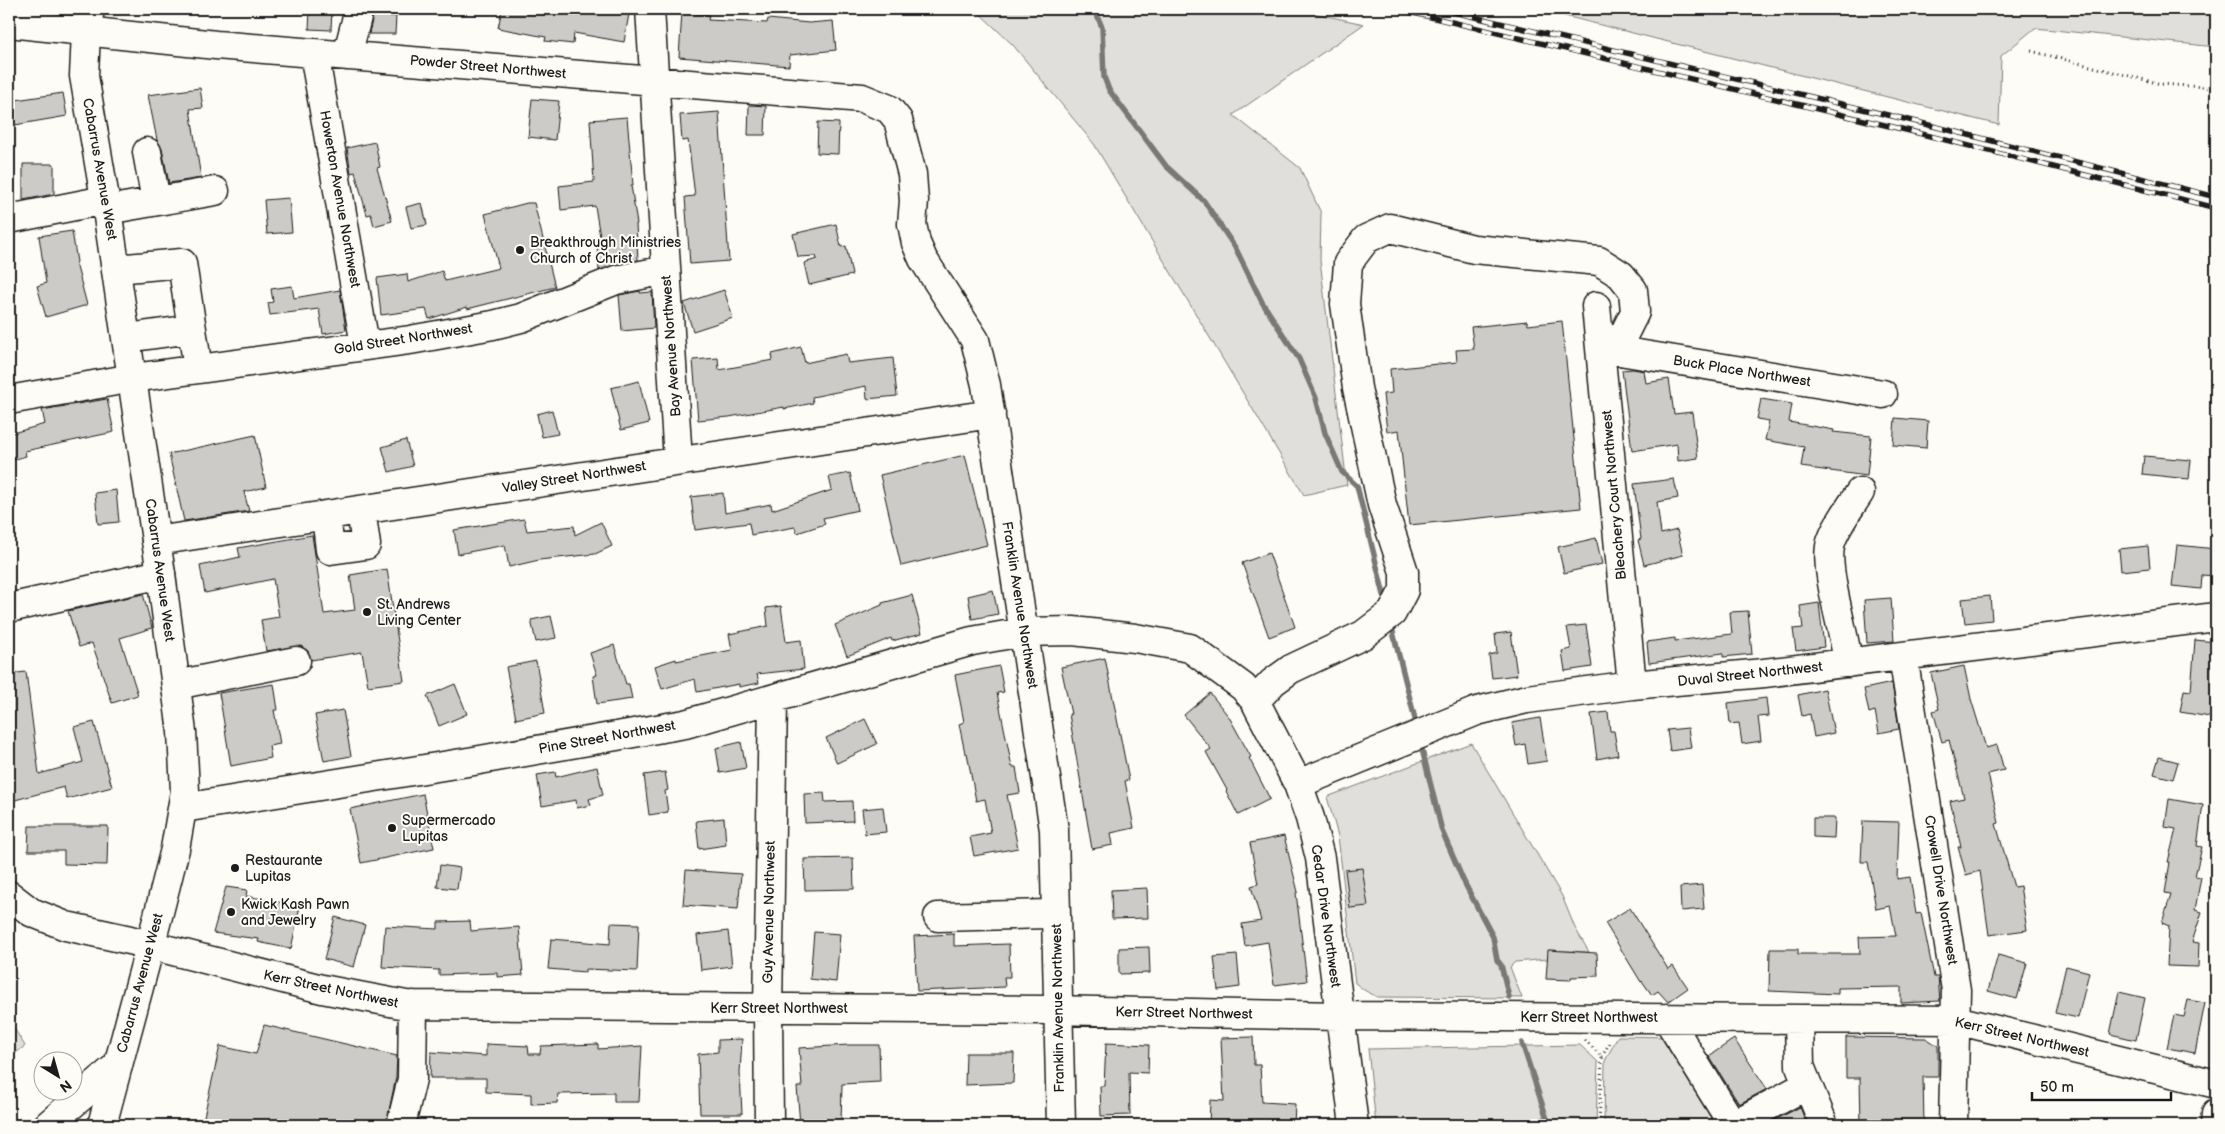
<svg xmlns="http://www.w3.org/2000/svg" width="2225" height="1134" viewBox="0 0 2225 1134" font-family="'Balsamiq Sans',sans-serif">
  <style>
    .green { fill: #e0dfdb; stroke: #7e7e7c }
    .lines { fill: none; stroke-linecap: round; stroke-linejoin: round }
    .stream { stroke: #797876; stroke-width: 5.5 }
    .building { fill: #cccbc8; stroke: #1c1c1c }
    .minor-casing { stroke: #1c1c1c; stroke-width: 31 }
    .major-casing { stroke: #1c1c1c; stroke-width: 31 }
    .path { stroke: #1c1c1c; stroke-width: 3; stroke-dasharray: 1 4; stroke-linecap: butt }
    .minor { stroke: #fdfcf7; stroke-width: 28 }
    .major { stroke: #fdfcf7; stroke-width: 28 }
    .rail-casing { stroke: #1c1c1c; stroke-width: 5.5 }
    .rail { stroke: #fdfcf7; stroke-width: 4; stroke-dasharray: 11; stroke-linecap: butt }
    .poi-dot { fill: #1c1c1c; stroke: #fdfcf7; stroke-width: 2 }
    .labels { text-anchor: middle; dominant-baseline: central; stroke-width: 4; stroke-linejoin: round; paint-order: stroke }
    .street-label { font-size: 14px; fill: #1c1c1c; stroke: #fdfcf7 }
    .poi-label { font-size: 14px; fill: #1c1c1c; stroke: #fdfcf7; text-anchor: start }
  </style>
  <rect width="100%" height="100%" fill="#fdfcf7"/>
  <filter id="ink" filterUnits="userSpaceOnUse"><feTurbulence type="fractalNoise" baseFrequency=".02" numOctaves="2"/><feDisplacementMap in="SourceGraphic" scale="10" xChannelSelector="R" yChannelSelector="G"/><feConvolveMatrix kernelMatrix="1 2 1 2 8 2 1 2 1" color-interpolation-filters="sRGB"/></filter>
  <g filter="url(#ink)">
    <path class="green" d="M975,9H1294L1364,24L1233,115L1300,168L1321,213L1320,260L1347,485L1304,495L1094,144L1013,45Z
      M1537,9H2216V47L2035,28L2001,56L1999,125Z
      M1471,743L1562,896L1575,928L1589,952L1549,950L1548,959L1515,962L1510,967L1522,998L1377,997L1364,990L1355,983L1338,836L1327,797Z
      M9,1020L25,1046L9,1058Z
      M1618,1036L1668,1037L1724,1125H1604L1605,1061Z
      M1580,1045L1598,1062L1596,1125H1376L1368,1049Z"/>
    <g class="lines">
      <path class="stream" d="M1094,9L1102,27L1104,77L1109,90L1166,166L1204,201L1236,249L1262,302L1299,359L1316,398L1325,433L1342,472L1357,486L1386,603
        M1391,624L1417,727
        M1420,741L1442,831L1464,882L1493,937L1497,960L1501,965L1509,997
        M1522,1043L1549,1125"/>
    </g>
    <path class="building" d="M310,9H332L331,30L309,29Z
      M502,9H516L549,15V9H597L629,14L624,42L574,33L573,44L545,41L546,37L498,28Z
      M682,12L709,15L708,20L767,23L768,19L809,23L833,21L836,50L790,55L789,66L679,57Z
      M373,16H396L395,34H369Z
      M200,88L203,108L190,109L201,178L169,183L162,149L157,140L148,95Z
      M63,93L67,116L9,126V101Z
      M532,99L559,101L555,140L528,137Z
      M749,105L766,106L765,135H748Z
      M719,112L729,261L690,264L685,197L695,196L688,140L682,141L680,115Z
      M627,117L633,185H631L637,224H636L638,260L599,270L597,244L601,243L595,206L561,210L559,186L594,182L590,120Z
      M818,122L839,123L838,154L817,153Z
      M375,142L380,167L377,168L392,221L374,226L371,214L367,215L355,172L351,173L347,148Z
      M23,164H54V194L23,200Z
      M289,198L292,232L267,234L264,200Z
      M422,203L427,225L411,228L406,207Z
      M527,203H534L555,287L467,309V307L429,319L426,309L381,315L377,278L407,274L408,282L442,271L445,281L499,268L485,214Z
      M836,224L841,247L846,246L852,275L809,285L804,263L817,259L816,256L798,257L793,234Z
      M72,231L77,262L76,263L87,305L46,317L37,286L46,283L39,236Z
      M292,286L294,298L340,290L346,330L323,334L319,309L270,315L268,303L273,302L271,289Z
      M724,290L733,318L693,331L684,303Z
      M640,291V293L652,292L654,328L622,331L619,295Z
      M1527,321L1528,325L1562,321L1581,508L1409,525L1399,430L1387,432L1383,394L1392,393L1390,369L1457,362L1456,350L1474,349L1471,327Z
      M801,347L805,363L846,354L848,363L893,358L897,396L867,399L866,386L812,397L813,403L784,409V407L729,417L698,420L693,360L718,358L719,370L773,360L772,354Z
      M1633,369L1644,371L1646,383L1669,379L1674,414L1692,412L1698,458L1678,461L1677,444L1632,451L1622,370Z
      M639,381L649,423L621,430L611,388Z
      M107,399L114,432L25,451L26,456L9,461V434L45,424L42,410Z
      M1761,399L1792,404L1789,422L1834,430L1833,432L1871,436L1867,476L1801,467L1804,447L1765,440L1769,421L1757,419Z
      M552,410L558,434L542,437L537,414Z
      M1895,418L1928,421L1926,448L1893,445Z
      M255,435L266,487L244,492L249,511L184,521L169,454Z
      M406,440L413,466L389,472L382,447Z
      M965,455L987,545L901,566L880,475Z
      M2144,456L2191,460L2189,479L2142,474Z
      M850,473L858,510L823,518L825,524L797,533L795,527L751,535L749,523L695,530L691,497L723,493L725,513L771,504L772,510L832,490L829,477Z
      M1674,479L1678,498L1657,502L1661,534L1677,530L1683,555L1644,565L1638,540L1641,539L1634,484Z
      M116,490L119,522L98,524L95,493Z
      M524,519L527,531L574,526L575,535L601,522L612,546L595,554L539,560L509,567L505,545L458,554L454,530Z
      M312,535L324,614L355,610L350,575L387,569L404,681L368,686L362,652L311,660L308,651L301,646L266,651L261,620L279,617L273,579L205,593L200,566L240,557L238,548Z
      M1596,538L1602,564L1564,573L1558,547Z
      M2177,545L2216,549V576L2202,575L2201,589L2172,586Z
      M2148,546L2150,568L2121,571L2119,549Z
      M1269,553L1295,627L1269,637L1242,563Z
      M993,590L998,614L972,619L968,596Z
      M143,594L152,628L120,638L138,695L112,703L92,643L79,647L68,611Z
      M912,595L922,633L892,641L891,638L847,656L835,625L882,605V603Z
      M1990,596L1992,620L1965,623L1962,599Z
      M1891,598L1894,641L1867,643L1864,600Z
      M1819,603L1824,647L1796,651L1793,629L1803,628L1800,606Z
      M781,606L786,642L801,640L804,669L757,674L759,683L739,687V684L697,692L695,679L662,689L655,666L676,659V661L732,650L729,634L768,626L766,608Z
      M1748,611L1752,654L1723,657V653L1649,663L1647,642L1675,638V641L1732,634L1730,612Z
      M551,616L556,638L536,642L531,620Z
      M1586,625L1592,667L1565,671L1562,651L1571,649L1567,627Z
      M1511,632L1517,675L1492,678L1489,655L1497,653L1495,634Z
      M2195,640L2216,642V718L2180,712L2184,690L2191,691Z
      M614,645L626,684H629L632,699L597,704L593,676L597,675L590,653Z
      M1105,658L1129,780L1125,781L1134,828L1111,833L1113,845L1092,849L1069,714H1071L1061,667Z
      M536,661L545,713L516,719L506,667Z
      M999,666L1004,692L997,693L1012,767H1016L1020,793L1007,795L1018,848L974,856L970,837L991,833L985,799L976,801L967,753H965L959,724L964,722L955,675Z
      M1964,666L1971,699L1986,748L1997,745L2004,770L1988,774L1999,823L1996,824L2014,887L2020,886L2027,930L1989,935L1980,871L1966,875L1958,847H1961L1950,801L1964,798L1949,740L1942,742L1933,711L1939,709L1931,673Z
      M26,672L39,774L83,762L74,727L94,722L112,787L67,799L64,787L15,800L9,776V674Z
      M1892,683L1899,729L1879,733L1875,711L1869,713L1864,689Z
      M274,684L278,710H274L280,744L269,746L271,758L231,766L219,693Z
      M455,684L467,714L439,726L427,696Z
      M1825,689L1834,733L1814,737L1810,714L1802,716L1798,695Z
      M1210,693L1229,717L1251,757L1249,758L1270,799L1238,815L1226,791L1227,790L1206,752L1211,749L1184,715Z
      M1766,698L1768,716L1758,717L1761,741L1742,744L1739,723L1730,724L1728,703Z
      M343,710L351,756L324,761L315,715Z
      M1608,712L1610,731H1614L1618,755L1597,759L1591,714Z
      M1540,718L1547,761L1528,764L1525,744L1516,746L1512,723Z
      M865,719L877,744L837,763L826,738Z
      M1688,728L1691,748L1670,751L1667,730Z
      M741,742L746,768L720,773L716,748Z
      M2159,757L2178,762L2173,779L2154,774Z
      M597,767L603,795L589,799L591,805L577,808L576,800L542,806L537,775L555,772L556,777Z
      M665,772L668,790L665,791L668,812L649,815L644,775Z
      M824,793L825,802L852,801L853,821L805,823L804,794Z
      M423,794L434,848L361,863L350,809Z
      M2169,799L2203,805L2197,846L2202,847L2195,876L2201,877L2195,910L2202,912L2192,942L2199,943L2198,967L2167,966L2169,926L2162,923L2171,894L2165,893L2170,862H2168L2176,829L2165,827Z
      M883,807L886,832L865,834L862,809Z
      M724,818L726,845L699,849L696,821Z
      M1813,818H1835L1834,838L1813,837Z
      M1863,821L1899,822L1897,879L1910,877L1916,914L1921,913L1934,977H1938L1940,1001L1901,1003V987L1838,988V994L1769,991L1770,949H1798V954H1860L1859,937L1896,936L1890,906L1876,909L1868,862H1861Z
      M29,826H108L107,865L64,864V851H28Z
      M1284,836L1298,892L1296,893L1307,981L1274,985L1268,942L1245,946L1242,924L1261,921L1251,886L1258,884L1250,843Z
      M853,858L854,889L805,890L804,859Z
      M440,865L460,868L457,889L437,887Z
      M1362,868L1368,906L1350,908L1345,870Z
      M686,870L741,874L738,909L683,905Z
      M1702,885L1704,909L1681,911L1680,887Z
      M226,887L247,890L246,896L300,906L291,949L258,942L259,939L213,933Z
      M1147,888L1148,918L1112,919L1111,890Z
      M1630,908L1668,969L1673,966L1688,988L1668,1002L1658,991L1652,995L1642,981L1641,982L1605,923Z
      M335,917L365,925L354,967L324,959Z
      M470,921L471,931L519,927L523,975L497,977V973L439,975V970L382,967L385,926L438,929V922Z
      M611,923L639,924L637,971L585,969V972L548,969L551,939L610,944Z
      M728,931L732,966L701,970L697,935Z
      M814,932L840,934L836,982L810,979Z
      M954,934V946L1009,944L1010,977H1004L1005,987L917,991L914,936Z
      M1149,947L1150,973L1119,974V948Z
      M1548,950L1597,953L1598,976L1571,977V980L1546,979Z
      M1237,955L1240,987L1218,990L1214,957Z
      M1998,955L2027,963L2017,999L1988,991Z
      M2066,966L2089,972L2078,1018L2055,1013Z
      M2119,992L2145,998L2136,1040L2110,1034Z
      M2188,1000L2205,1003L2195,1053L2167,1048L2174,1015L2184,1017Z
      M264,1025L397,1056L396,1077L386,1125H202L220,1046L256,1054Z
      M1253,1037L1254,1065H1260L1262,1102L1295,1104L1294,1125H1209L1210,1100L1224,1101L1221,1038Z
      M1846,1037L1926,1038L1938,1046V1077H1923L1924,1125H1861L1860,1078H1846Z
      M742,1039L740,1073L742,1114H700L698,1054L718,1052V1040Z
      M1734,1039L1767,1089L1739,1104L1709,1056Z
      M1106,1043L1149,1045L1148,1073L1129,1072L1130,1115L1101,1116L1100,1086H1104Z
      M486,1044L528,1046L529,1054H540L541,1046L598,1044V1049L642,1046L639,1102H614V1093L558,1094L557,1103L531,1104V1094L486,1092V1078H430L431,1052L486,1056Z
      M849,1045H879L880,1082L842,1084L841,1125H800L797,1087H802L799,1048Z
      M966,1053H1014L1013,1083L965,1085Z
      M1800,1107L1807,1125H1765Z"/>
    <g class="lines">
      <g class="minor-casing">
        <path id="minor" d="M650,9L678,461
          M9,23L216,45L862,98L889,109L898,120L912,174L914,201L912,224L916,243L923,259L975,340L986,385L1054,830L1061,1125
          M314,53L365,345
          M347,56L359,9
          M147,152L156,201
          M107,210L215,191
          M9,219L105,200
          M116,269L182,263L198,369
          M1596,306L1632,685
          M127,338L192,329
          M1601,348L1883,394
          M9,400L133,378L410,340L493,325L521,318L616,280L666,270
          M326,515L330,550L366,545L361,510
          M156,541L991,414
          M9,608L161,574
          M1903,656L1956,990L1953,1125
          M1848,663C1845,633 1823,567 1831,542C1837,524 1850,508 1860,492
          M176,685L296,661
          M1255,701L1273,682L1291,669L1363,635L1392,613L1404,590V572L1382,505L1357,388L1345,304L1348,263L1366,239L1390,228L1474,249L1599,261L1621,275L1633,290L1635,312L1624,334L1601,348
          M1298,784L1477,711L1527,699L1632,685L1764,673L2216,617
          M183,808L474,761L685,724L972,641L1023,632L1073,631L1135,638L1190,648L1243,687L1255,701L1298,784L1310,818L1320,858L1354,1125
          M9,895L31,912L66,926L130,940L322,989L406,1005L1050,1010L1339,1016L1956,1020L2216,1084
          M938,917L1047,914
          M1667,1018L1733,1125
          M1799,1019L1800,1066L1824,1125
          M48,1125L118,1065
          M401,1125L412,1079L413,1005
          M769,1125L768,1009L773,699
          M1733,1125L1807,1085
          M2215,1125L2216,1114"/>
      </g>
      <g class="major-casing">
        <path id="major" d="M90,9L86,32L84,76L107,210L161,574L182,732L185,791L175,849L157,920L102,1125"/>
      </g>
      <path class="path" d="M2031,51L2161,84L2216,88
        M1585,1040L1602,1057L1599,1125
        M1602,1057L1611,1040"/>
      <use href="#minor" class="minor"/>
      <use href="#major" class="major"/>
      <g class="rail-casing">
        <path id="rail" d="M1397,9L1910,131L2216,208
          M1441,9L1913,121L2216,197"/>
      </g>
      <use href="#rail" class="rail"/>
    </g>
  </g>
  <g class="poi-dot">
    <circle cx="520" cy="250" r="5"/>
    <circle cx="367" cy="612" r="5"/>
    <circle cx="392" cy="828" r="5"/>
    <circle cx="235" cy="868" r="5"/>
    <circle cx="231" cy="912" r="5"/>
  </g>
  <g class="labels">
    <g class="street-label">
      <text transform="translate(488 67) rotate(5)">Powder Street Northwest</text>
      <text transform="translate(100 169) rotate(80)">Cabarrus Avenue West</text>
      <text transform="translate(340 199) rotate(80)">Howerton Avenue Northwest</text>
      <text transform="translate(403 339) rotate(-9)">Gold Street Northwest</text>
      <text transform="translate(671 346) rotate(-94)">Bay Avenue Northwest</text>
      <text transform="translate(1742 371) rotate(9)">Buck Place Northwest</text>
      <text transform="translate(574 477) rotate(-9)">Valley Street Northwest</text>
      <text transform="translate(1614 495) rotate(-95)">Bleachery Court Northwest</text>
      <text transform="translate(160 570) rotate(82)">Cabarrus Avenue West</text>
      <text transform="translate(1020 605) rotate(81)">Franklin Avenue Northwest</text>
      <text transform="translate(1750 674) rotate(-6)">Duval Street Northwest</text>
      <text transform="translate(607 737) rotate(-10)">Pine Street Northwest</text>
      <text transform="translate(1941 890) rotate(81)">Crowell Drive Northwest</text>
      <text transform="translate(769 912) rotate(-89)">Guy Avenue Northwest</text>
      <text transform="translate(1326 916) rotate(82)">Cedar Drive Northwest</text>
      <text transform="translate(140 983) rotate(-75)">Cabarrus Avenue West</text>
      <text transform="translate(331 989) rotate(12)">Kerr Street Northwest</text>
      <text x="779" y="1008">Kerr Street Northwest</text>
      <text transform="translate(1058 1008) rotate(-91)">Franklin Avenue Northwest</text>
      <text transform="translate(1184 1013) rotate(1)">Kerr Street Northwest</text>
      <text x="1589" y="1017">Kerr Street Northwest</text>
      <text transform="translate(2022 1037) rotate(13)">Kerr Street Northwest</text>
    </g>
    <g class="poi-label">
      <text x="530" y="242">Breakthrough Ministries<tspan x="530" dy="16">Church of Christ</tspan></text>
      <text x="377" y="604">St. Andrews<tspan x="377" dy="16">Living Center</tspan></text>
      <text x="402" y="820">Supermercado<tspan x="402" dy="16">Lupitas</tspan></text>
      <text x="245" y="860">Restaurante<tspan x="245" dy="16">Lupitas</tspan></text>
      <text x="241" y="904">Kwick Kash Pawn<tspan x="241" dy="16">and Jewelry</tspan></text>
    </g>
  </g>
  <rect width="2225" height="1134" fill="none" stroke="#fdfcf7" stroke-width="30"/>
  <rect x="15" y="15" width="2195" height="1104" fill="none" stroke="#1c1c1c" stroke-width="2" filter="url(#ink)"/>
  <g transform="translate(58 1076) rotate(143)"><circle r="24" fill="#fdfcf7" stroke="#a3a29f"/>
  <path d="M0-4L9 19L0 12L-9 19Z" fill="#1c1c1c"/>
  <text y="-8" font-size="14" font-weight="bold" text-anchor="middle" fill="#1c1c1c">N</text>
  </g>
  <path d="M2032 1092v8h139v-8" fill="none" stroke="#1c1c1c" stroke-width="2.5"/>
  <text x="2040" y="1092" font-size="15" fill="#1c1c1c" stroke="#fdfcf7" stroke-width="4" paint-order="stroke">50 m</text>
</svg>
